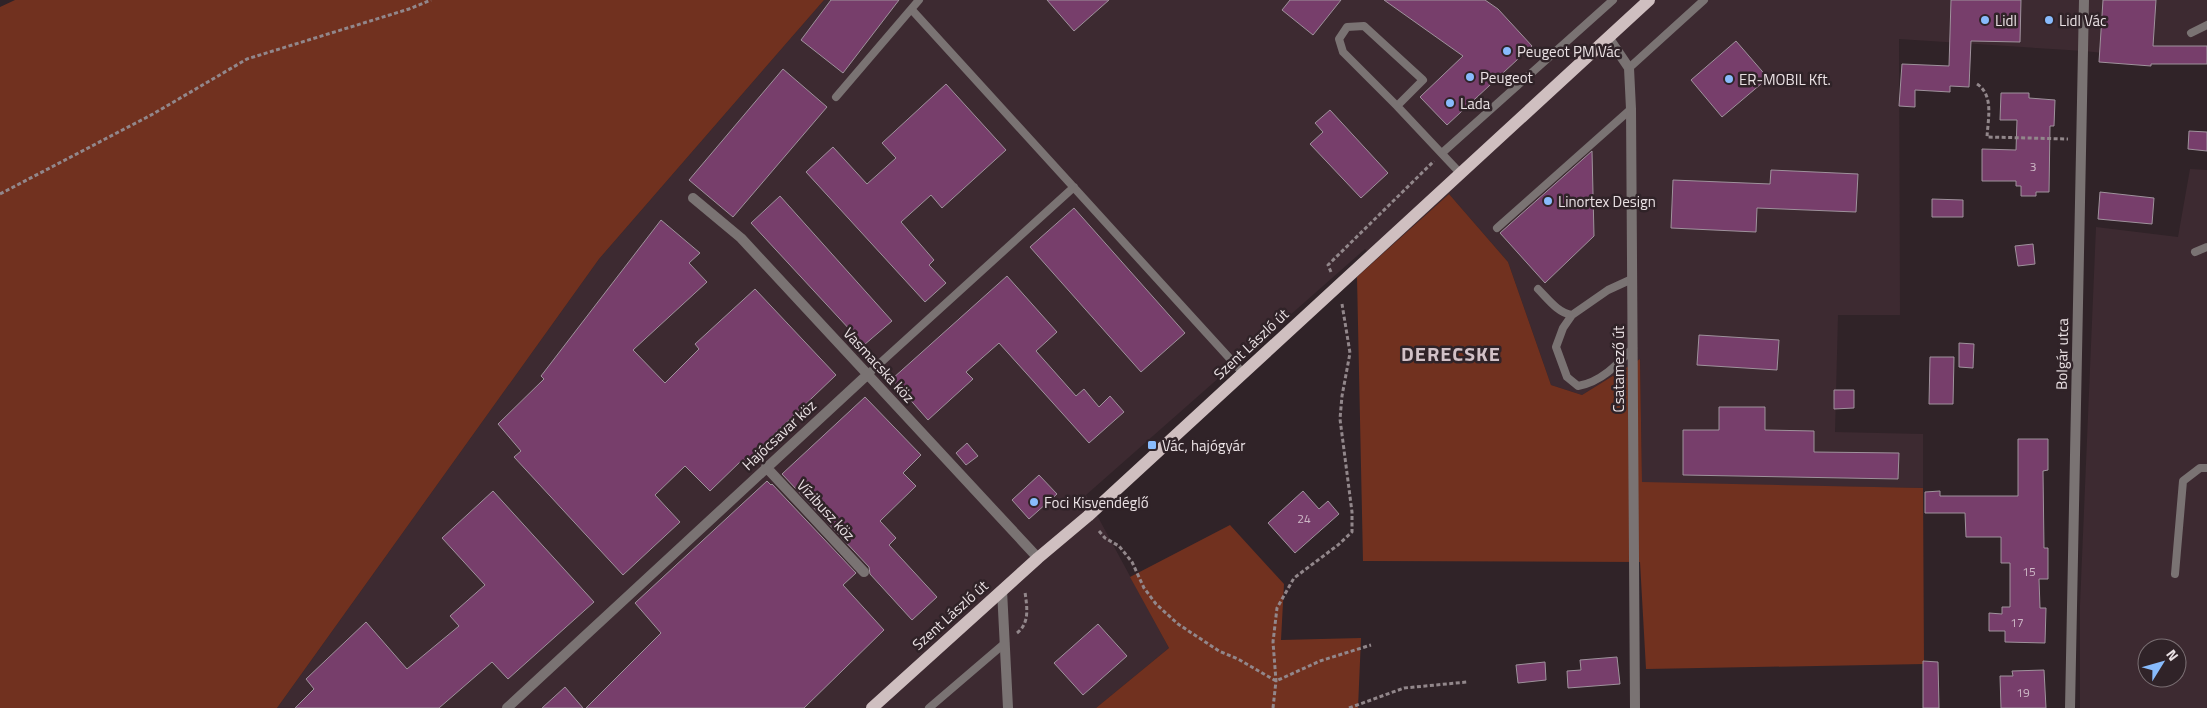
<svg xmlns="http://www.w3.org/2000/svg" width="2207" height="708" viewBox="0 0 2207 708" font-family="'Titillium Web',sans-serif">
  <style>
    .built { fill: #3d2a31; fill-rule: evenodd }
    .green { fill: #71311f }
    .building { fill: #773e6b; stroke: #9f929c }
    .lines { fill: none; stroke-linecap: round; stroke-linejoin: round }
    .path { stroke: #92878b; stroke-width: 3; stroke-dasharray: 4 2.5; stroke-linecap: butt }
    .service { stroke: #7a7373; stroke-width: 8 }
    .minor { stroke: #7a7373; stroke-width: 10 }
    .primary { stroke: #cfbfc0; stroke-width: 12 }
    .poi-dot { fill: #88bbfc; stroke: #302328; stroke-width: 2 }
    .labels { text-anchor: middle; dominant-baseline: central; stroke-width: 5; stroke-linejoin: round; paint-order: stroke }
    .number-label { font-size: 12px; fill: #cdb8c6 }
    .poi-label { font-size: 15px; fill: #eae1e4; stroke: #302328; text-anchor: start }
    .street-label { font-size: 15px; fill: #eae1e4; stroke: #302328 }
    .district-label { font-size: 20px; font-weight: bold; letter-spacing: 1px; fill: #d2c1c7; stroke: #302328 }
  </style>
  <rect width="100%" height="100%" fill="#302328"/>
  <path class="built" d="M824,0H2207V64L2084,51L1899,39L1900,315H1838L1835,432L1923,434V488L1642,483L1640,359L1582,395L1551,385L1508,262L1449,194L1376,260L1365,249L1086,495L1169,648L1096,708H277L599,259Z
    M2190,169L2207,170V708H2080V605L2096,227L2178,237ZM2147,648H2177V678H2147Z"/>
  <path class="green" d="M15,0H824L599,259L277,708H0V7Z
    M1449,194L1508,262L1551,385L1582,395L1640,359L1642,482L1923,488L1924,664L1646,669L1640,562L1363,561L1357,277Z
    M1230,525L1284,584L1281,640L1361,638L1358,708H1096L1169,648L1130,577Z"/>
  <path class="building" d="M831,0H899L843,73L801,40Z
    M1047,0H1109L1074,31Z
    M1290,0H1341L1313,35L1282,10Z
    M1384,0H1485L1498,9L1532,46L1447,125L1420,97L1463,56Z
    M1951,0H2021L2020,42L1971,41L1969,87L1950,86V92L1915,90V107L1899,106L1902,64L1949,66Z
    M2103,0H2156L2153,46H2207V64H2151V66L2099,62Z
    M1736,41L1768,78L1722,117L1691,80Z
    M783,69L827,107L733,217L689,180Z
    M946,84L1006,150L942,208L931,195L901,222L934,260L929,265L946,283L925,302L806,172L833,147L867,184L896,158L882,143Z
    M2001,93H2029V98L2055,100L2054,126H2050L2049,192H2036V196H2021V186H2016V181H1982V149L2016,150L2017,120H2000Z
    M1330,110L1388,173L1361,198L1310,144L1323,132L1315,123Z
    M2189,131L2207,132V151L2188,149Z
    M1592,151L1594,236L1545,283L1500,233Z
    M1771,170L1858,174L1856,212L1757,208L1756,232L1671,228L1673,180L1770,184Z
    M2100,192L2154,198L2152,224L2098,219Z
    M780,196L892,321L864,345L751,223Z
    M1932,199L1963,200V217H1932Z
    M1074,208L1185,333L1141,372L1030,247Z
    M661,220L700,253L689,263L707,282L633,350L665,383L699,349L695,344L755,289L836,375L744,463L742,460L710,491L685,466L655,495L680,522L623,575L514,457L521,451L498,424L544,379L541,376Z
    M2033,244L2035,264L2018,266L2015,246Z
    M1007,276L1057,332L1036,351L1076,396L1084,389L1099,407L1110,396L1124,412L1089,443L999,343L966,372L973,379L928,420L892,379Z
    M1699,335L1779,340L1777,370L1697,365Z
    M1959,343L1974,344L1973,368L1959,367Z
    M1930,357H1954L1953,404H1929Z
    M1834,390H1854V408L1834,409Z
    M865,397L921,455L903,473L916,486L880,521L896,538L889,545L937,597L912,620L870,574L869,567L782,474Z
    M1719,407H1765V430L1814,431V452L1899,453L1898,479L1683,475V430H1719Z
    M2018,439H2048V470L2043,471L2044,548H2048V579H2039L2040,608H2046L2045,643L2005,642V631H1989V613L2002,614V607H2010V563H2001V537H1966L1965,513H1925V492L1940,491V496H2018Z
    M967,443L978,456L966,465L956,453Z
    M1039,475L1057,494L1029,519L1012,500Z
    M767,481L771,485L772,484L856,573L843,585L884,630L804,708H586L661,633L635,603Z
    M493,491L594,602L508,679L492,662L439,708H295L314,689L306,679L366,622L407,669L459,626L450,616L485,585L442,538Z
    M1303,491L1319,509L1328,501L1339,514L1295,553L1268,523Z
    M1098,624L1127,656L1083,695L1054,663Z
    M1617,657L1620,684L1568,688L1567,671L1581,670L1580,660Z
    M1923,661L1938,662L1939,708H1923Z
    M1545,662L1546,680L1518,683L1516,665Z
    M2044,670L2046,708H2001L2000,676H2013L2012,671Z
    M565,687L583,708H542Z"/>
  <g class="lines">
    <path class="path" d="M1977,84C1994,95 1988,119 1987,137L2068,139
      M0,194L153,114L247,59L409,9L431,0
      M1331,272L1328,265L1434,161
      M1099,531L1105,538L1119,546L1132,562L1144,588L1156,604L1178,624L1219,651L1238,659L1276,681L1320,661L1371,645
      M1017,633C1030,623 1027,607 1025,592
      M1273,708L1276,681L1273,642L1277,608L1294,578L1338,545L1352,532V512L1340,419L1342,396L1350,353L1342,304
      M1349,708L1404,688L1467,682"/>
    <path class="service" d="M912,10L1243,373
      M2191,33L2207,25
      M1629,68L1704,0
      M836,97L919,0
      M1397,106L1423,80L1364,26L1347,27L1339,39L1343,52L1397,106L1460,173
      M1442,153L1613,0
      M1497,228L1631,109
      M2195,252L2207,247
      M1538,289C1548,299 1558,313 1572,315L1608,290L1632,279
      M1572,315L1563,328L1556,347L1567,377L1578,386C1601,382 1617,365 1633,348
      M867,375L1074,187
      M2175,574L2183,481L2200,468H2207
      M929,708L1005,643"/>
    <path class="minor" d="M1608,37L1629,68L1631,109L1635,708
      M693,198L741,238L1038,558
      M766,467L864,572
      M1002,590L1008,708
      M507,708L867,375
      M2070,708L2084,0"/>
    <path class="primary" d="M872,708L1038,558L1088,516L1649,0"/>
  </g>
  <g class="poi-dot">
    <circle cx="1985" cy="20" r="5"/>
    <circle cx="2049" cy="20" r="5"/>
    <circle cx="1507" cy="51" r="5"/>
    <circle cx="1470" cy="77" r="5"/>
    <circle cx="1729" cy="79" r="5"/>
    <circle cx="1450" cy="103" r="5"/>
    <circle cx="1548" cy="201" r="5"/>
    <rect x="1147" y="440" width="10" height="10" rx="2.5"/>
    <circle cx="1034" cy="502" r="5"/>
  </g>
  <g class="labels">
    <g class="number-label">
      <text x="2033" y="166">3</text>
      <text x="1304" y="518">24</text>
      <text x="2029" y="571">15</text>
      <text x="2017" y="622">17</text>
      <text x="2023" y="692">19</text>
    </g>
    <g class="poi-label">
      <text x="1995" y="20">Lidl</text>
      <text x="2059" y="20">Lidl Vác</text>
      <text x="1517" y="51">Peugeot PM Vác</text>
      <text x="1480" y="77">Peugeot</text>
      <text x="1739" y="79">ER-MOBIL Kft.</text>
      <text x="1460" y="103">Lada</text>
      <text x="1558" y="201">Linortex Design</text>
      <text x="1162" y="445">Vác, hajógyár</text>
      <text x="1044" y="502">Foci Kisvendéglő</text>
    </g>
    <g class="street-label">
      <text transform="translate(1251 344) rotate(-43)">Szent László út</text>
      <text transform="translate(2062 354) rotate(-89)">Bolgár utca</text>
      <text transform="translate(879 365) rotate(47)">Vasmacska köz</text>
      <text transform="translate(1618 369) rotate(-90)">Csatamező út</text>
      <text transform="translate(779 435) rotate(-43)">Hajócsavar köz</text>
      <text transform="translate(826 510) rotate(47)">Vízibusz köz</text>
      <text transform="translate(950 615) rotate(-42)">Szent László út</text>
    </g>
    <g class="district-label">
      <text x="1451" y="353">DERECSKE</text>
    </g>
  </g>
  <g transform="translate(2162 663) rotate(53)"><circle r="24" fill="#302328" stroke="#7a6f73"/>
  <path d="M0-4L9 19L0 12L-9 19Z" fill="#88bbfc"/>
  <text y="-8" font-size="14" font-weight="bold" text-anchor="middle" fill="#eae1e4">N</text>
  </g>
</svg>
